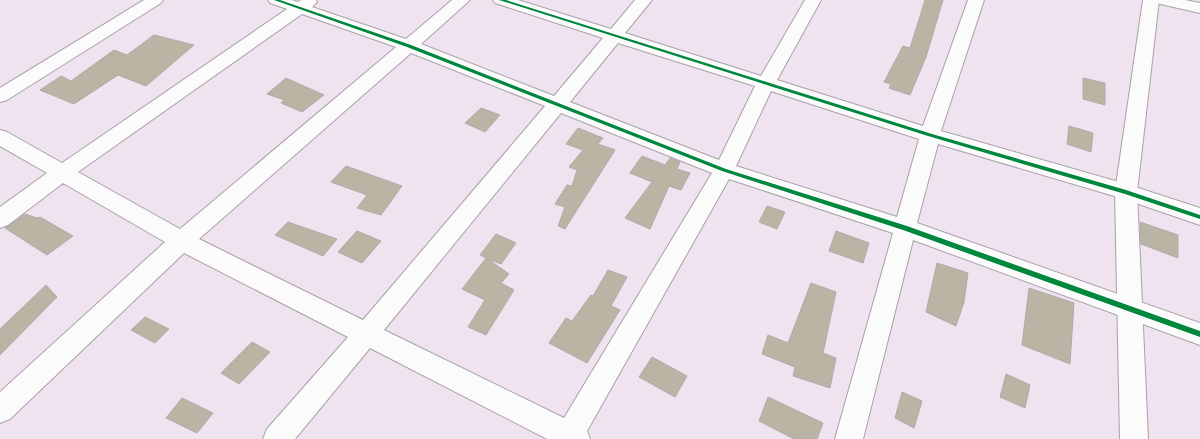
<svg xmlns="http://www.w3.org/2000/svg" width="1200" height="439" viewBox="0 0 1200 439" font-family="Cabin,sans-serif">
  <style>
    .building { fill: #bab4a5; stroke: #b0abab }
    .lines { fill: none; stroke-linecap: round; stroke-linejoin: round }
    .minor-casing { stroke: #a9a0a8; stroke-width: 2 }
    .tertiary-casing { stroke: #a9a0a8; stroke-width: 2 }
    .minor { fill: #fcfbfc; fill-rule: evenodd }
    .tertiary { fill: #fcfbfc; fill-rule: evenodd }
    .cycleway-casing { stroke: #fff; stroke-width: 2 }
    .cycleway { fill: #00873e; fill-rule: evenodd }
  </style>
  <rect width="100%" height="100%" fill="#eee3ee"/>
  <path class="building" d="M925,0H943L926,57L910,95L889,88L891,84L884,82L903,46L910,48Z
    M154,35L194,45L146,86L118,75L74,104L40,90L61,76L71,81L114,50L127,55Z
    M286,78L324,95L302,112L281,103L284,100L267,94Z
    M1083,78L1105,83V105L1083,99Z
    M481,108L500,115L485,132L465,123Z
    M1069,126L1093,133L1091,152L1067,144Z
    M578,128L603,138L598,144L615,150L565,229L558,226L565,207L555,204L567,185L572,186L577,170L569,167L583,150L566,144Z
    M642,156L665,165L670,158L680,162L677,169L690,173L681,190L669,186L650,229L625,218L652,182L630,173Z
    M346,166L402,186L381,215L357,208L367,195L331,182Z
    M767,206L785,212L777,229L759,222Z
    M25,214L37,218L40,217L73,236L47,255L5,228Z
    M288,222L337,239L323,256L275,235Z
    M1140,222L1178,235V258L1141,244Z
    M357,231L381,241L362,263L338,252Z
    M836,231L869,243L863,263L829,251Z
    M496,234L516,243L501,264L488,259L509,274L501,283L514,290L486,335L468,327L485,300L462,289L486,258L480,255Z
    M937,263L968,273L964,302L956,326L926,312Z
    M608,270L627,277L611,306L620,310L587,363L549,343L566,318L572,321L591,295L593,296Z
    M811,283L836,292L823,353L836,358L830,388L793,376L795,367L762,354L768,335L788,343Z
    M46,285L57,297L0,355V329Z
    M1029,288L1074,303L1070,364L1022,345Z
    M145,317L169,329L155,343L131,330Z
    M252,342L270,352L239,384L221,373Z
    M652,357L687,376L675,397L639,377Z
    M1006,374L1030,385L1025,408L1000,397Z
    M902,392L922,401L914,428L895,418Z
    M768,397L823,423L817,439H794L759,421Z
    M182,398L213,413L197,433L166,418Z"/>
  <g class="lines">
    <g class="minor-casing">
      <path id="minor" d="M144,0H163L161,3L7,100L0,102V88Z
        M268,0H292L298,2L301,0H316L317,2L312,7L406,39L452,0H470L421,44L554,96L603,38L495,3L493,0H518L611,29L635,0H652L625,33L761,76L805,0H821L777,80L923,126L968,0H984L941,131L1126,184L1200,208V225L1121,198L938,144L917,223L1200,323V345L913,240L863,439H835L893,233L729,179L587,431L590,439H547L370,348L295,439H263L267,429L348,337L184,253L10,419L0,423V392L165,242L63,183L8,225L0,228V207L47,173L0,146V130L7,132L62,163L287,9L270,3ZM302,14L396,47L180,229L78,172ZM618,43L755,86L719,160L570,102ZM411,53L545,106L363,320L199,239ZM771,91L919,139L897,217L736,166ZM561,113L712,173L564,418L384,330Z
        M1154,0H1185L1200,3V13L1156,3Z"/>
    </g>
    <g class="tertiary-casing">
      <path id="tertiary" d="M1143,0H1159L1137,192L1148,439H1120L1115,192Z"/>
    </g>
    <use href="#minor" class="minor"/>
    <use href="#tertiary" class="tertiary"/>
    <g class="cycleway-casing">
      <path id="cycleway" d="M274,0H280L411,45L726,169L907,226L1200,331V337L903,230L722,171L407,47Z
        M499,0H506L932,134L1126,190L1200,215V219L1125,194L928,136Z"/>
    </g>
    <use href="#cycleway" class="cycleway"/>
  </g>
</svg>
